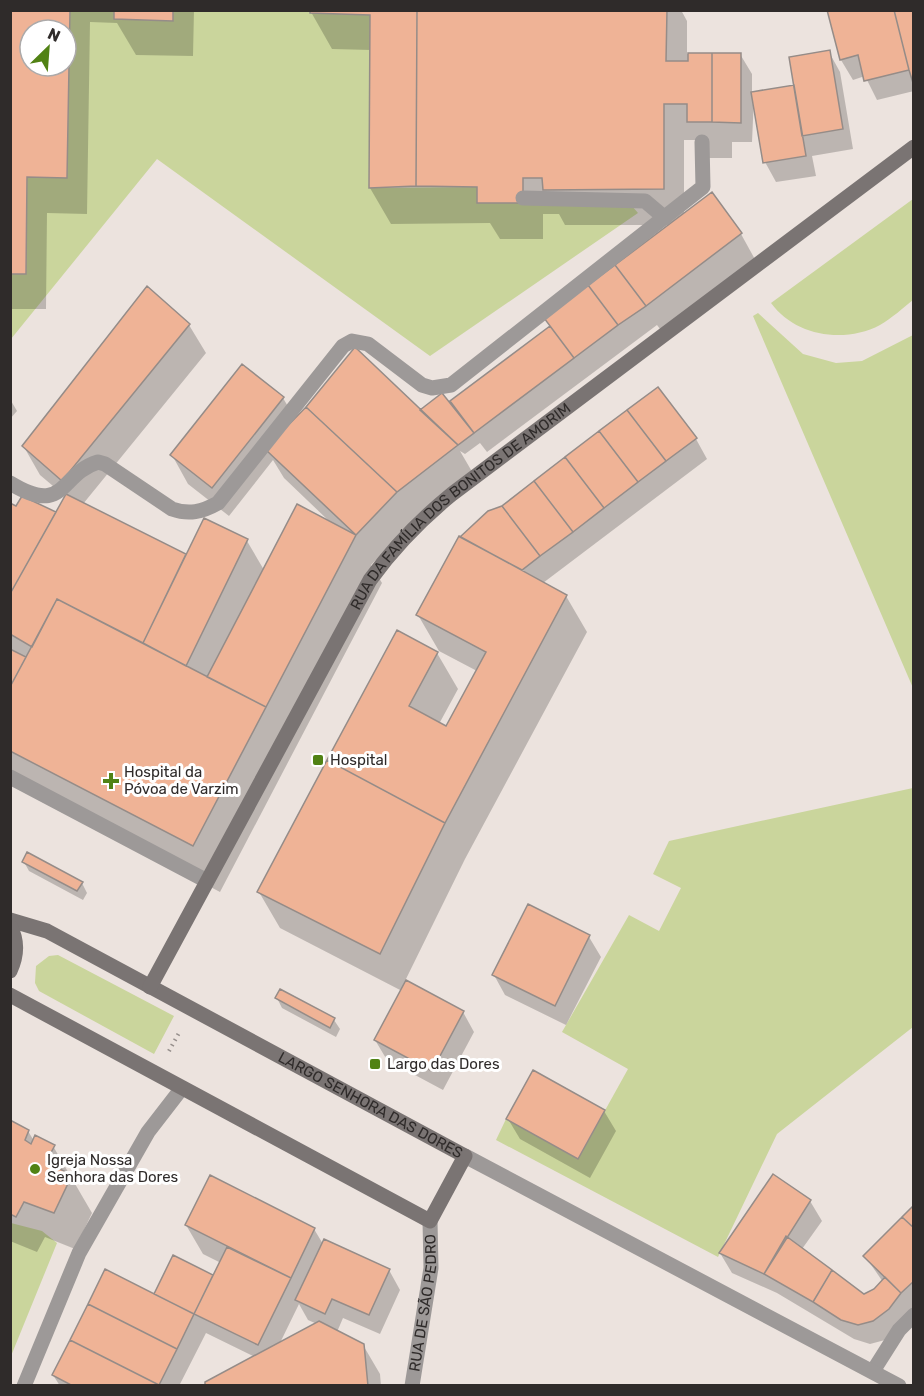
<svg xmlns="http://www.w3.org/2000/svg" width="924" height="1396" viewBox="0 0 924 1396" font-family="Rubik,sans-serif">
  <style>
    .green { fill: #cad59c }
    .shadow { fill: #0003; fill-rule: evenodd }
    .building { fill: #efb396; stroke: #958c88; stroke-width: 1.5; fill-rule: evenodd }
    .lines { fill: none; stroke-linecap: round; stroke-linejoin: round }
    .path { stroke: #958e8b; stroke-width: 4; stroke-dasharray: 1.5 4.5; stroke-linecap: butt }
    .service { stroke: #9d9998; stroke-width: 15 }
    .minor { stroke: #9d9998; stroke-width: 15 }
    .tertiary { stroke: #9d9998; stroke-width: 15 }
    .secondary { stroke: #7a7473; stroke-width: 15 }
    .poi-dot { fill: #518214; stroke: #fff; stroke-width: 2 }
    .labels { text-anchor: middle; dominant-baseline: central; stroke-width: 6; stroke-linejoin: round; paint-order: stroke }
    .street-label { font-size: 15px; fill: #2f2b2a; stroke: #fff }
    .poi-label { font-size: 15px; fill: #2f2b2a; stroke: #fff; text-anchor: start }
  </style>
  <rect width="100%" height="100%" fill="#ece3de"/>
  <path class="green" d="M173,10H310V13L370,15L369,188L477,187L523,203L632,206L638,213L430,356L157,159L11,339V274L26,273L27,177H67L70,11H114V19L173,21Z
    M913,199V300C903,308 892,318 880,325C844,344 795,336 771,303Z
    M758,313L803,354L836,363L862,361L913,335V688L753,316Z
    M913,788V1027L777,1134L718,1257L496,1140L506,1119L578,1159L628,1069L562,1032L629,915L659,931L681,888L653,874L669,841Z
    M58,955L174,1016L154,1054L39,991L35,983L36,966L49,956Z
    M11,1223L42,1231L57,1243L11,1356Z"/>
  <path class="shadow" d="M10,10H194L193,56L136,55L117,23L90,22L87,214L47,213L46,309H10ZM30,30H66V66H30Z
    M243,10H681L687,21V54H740L752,74V94L795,86L829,52L840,72L853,149L812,156L816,176L776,182L765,162L754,97L752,142H732V158H709L699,140H684V215L712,195L741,234L757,263L663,333L657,325L487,452L480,443L465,454L460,451L474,475L413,521L371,565L382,583L220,892L13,783L10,779V505L57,514L66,497L40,475L24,447L189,325L206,353L83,504L187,556L205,520L247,541L264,570L330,522L284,478L273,460L229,516L188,484L172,455L283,398L296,420L421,412L456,413L452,401L551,327L672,225H565L559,214H543V239H500L490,223L391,224L370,188L371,50L332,49L311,12Z
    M914,10V91L877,100L865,76L853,80L841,60Z
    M10,399L17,411L10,419Z
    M696,439L707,459L543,583L566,596L587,632L465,859L405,981L463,1012L474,1032L443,1090L387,1060L375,1040L402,991L280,928L259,892L437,653L458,689L439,724L446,728L477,671L439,651L418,615L459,539Z
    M24,862L82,883L87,893L83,900L29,871Z
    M589,937L601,957L566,1025L505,995L494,975Z
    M277,998L334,1020L340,1029L336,1037L282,1008Z
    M604,1111L616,1131L590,1178L520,1139L508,1119Z
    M10,1121L28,1131L34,1141L53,1146L92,1213L75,1249L45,1237L37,1252L10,1241Z
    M810,1201L822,1221L802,1249L864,1296L875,1290L883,1282L865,1256L914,1208V1312L885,1340L870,1344L854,1339L777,1293L732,1273L720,1253Z
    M186,1225L314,1229L323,1244L389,1270L400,1290L380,1334L343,1318L337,1332L363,1345L380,1374L381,1386H207L255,1357L206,1333L179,1386H60L53,1375L154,1296L173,1257L214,1277L221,1263L203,1254ZM299,1304L308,1320L317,1324L279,1345Z"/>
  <path class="building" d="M10,10H70L67,178L27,177L26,274H10ZM30,30H66V66H30Z
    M114,10H173V21L114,19Z
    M310,10H417L416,186L369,188L370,15L310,13Z
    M417,10H667L666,61H688V53H712V122H687V104H664V189L543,190L542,178H523V203H477V187L416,186Z
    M827,10H894L909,70L864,81L858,55L840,60Z
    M894,10H914V86L909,70Z
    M830,50L843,129L802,136L789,57Z
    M712,53H741V123L712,122Z
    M794,85L806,156L763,163L751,92Z
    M712,192L742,233L646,306L615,265Z
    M615,265L646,306L618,325L588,285Z
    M588,285L618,325L574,358L544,318Z
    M147,286L190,324L62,481L22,446Z
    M550,326L574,358L474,433L450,401Z
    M355,347L458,445L397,492L306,407Z
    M242,364L284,397L212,488L170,455Z
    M658,387L697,438L666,461L627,410Z
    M442,393L474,433L458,445L420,410Z
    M306,407L397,492L356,535L265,449Z
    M627,410L666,461L638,482L599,431Z
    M599,431L638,482L604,508L565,457Z
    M565,457L604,508L573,532L534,481Z
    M534,481L573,532L540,556L502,506Z
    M66,494L186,554L143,643L57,599L32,647L10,634V594Z
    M22,496L56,512L10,594V503L16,506Z
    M297,504L356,535L266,707L207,677Z
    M502,506L540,556L522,570L460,537L488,511Z
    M204,518L248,539L186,666L143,643Z
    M459,536L567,595L445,823L327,760L397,630L438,652L409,706L446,726L486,652L416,615Z
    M57,599L266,707L193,846L10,751V687Z
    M10,649L26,657L10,687Z
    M327,760L445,823L380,954L257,892Z
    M27,852L83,882L77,891L22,862Z
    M528,904L590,935L555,1006L492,975Z
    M406,980L464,1011L432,1071L374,1040Z
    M280,989L335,1018L330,1028L275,998Z
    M533,1070L605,1110L578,1159L506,1119Z
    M10,1120L29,1130L25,1140L31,1144L35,1135L55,1145L46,1162L72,1175L54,1213L24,1202L16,1217L10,1214Z
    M773,1174L811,1200L764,1274L719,1253Z
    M210,1175L315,1228L291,1278L185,1225Z
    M914,1205V1228L902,1217Z
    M902,1217L914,1228V1281L901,1293L863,1256Z
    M786,1236L832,1270L813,1302L764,1274Z
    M324,1239L390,1269L369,1315L332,1299L325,1314L295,1300Z
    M227,1247L291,1278L258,1345L194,1314Z
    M173,1255L213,1275L194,1314L154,1294Z
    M105,1269L194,1314L177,1349L88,1304Z
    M832,1270L864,1294L874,1289L885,1277L901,1293L889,1309L873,1321L858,1325L841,1320L813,1302Z
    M88,1304L177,1349L159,1385L70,1340Z
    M319,1321L364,1344L368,1386H205V1382Z
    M70,1340L159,1385L158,1386H73L52,1375Z"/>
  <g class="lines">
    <path class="path" d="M169,1051L180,1031"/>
    <path class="service" d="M523,198L645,201L665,218
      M10,483C66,517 59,474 98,462L105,464L172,509C189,515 202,512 218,503L343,346L352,341L368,344L422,385L432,388L451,385L703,187L702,142
      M10,777L207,881"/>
    <g class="minor">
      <path d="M873,1371L899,1330L914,1315"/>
      <path d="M24,1386L79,1253L148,1132L182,1088"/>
      <path id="s1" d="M412,1386L431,1268L430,1221"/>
    </g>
    <path class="tertiary" d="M465,1156L899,1386"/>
    <g class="secondary">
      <path id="s2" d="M10,920L47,931L465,1156L430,1221L10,995"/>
      <path d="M10,926C18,941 17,956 10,971"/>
      <path id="s3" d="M150,987L370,580C394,547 420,520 452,494L914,147"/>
    </g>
  </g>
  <g class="poi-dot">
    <rect x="312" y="754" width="12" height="12" rx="3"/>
    <path d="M108 772h6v6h6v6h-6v6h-6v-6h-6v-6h6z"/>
    <rect x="369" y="1058" width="12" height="12" rx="3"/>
    <circle cx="35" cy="1169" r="6"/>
  </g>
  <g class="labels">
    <g class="street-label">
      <text stroke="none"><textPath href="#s3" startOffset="579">RUA DA FAMÍLIA DOS BONITOS DE AMORIM</textPath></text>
      <text stroke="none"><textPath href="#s2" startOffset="406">LARGO SENHORA DAS DORES</textPath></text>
      <text stroke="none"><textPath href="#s1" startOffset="84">RUA DE SÃO PEDRO</textPath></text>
    </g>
    <g class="poi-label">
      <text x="330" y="760">Hospital</text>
      <text x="124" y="772">Hospital da<tspan x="124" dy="17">Póvoa de Varzim</tspan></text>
      <text x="387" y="1064">Largo das Dores</text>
      <text x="47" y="1160">Igreja Nossa<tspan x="47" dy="17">Senhora das Dores</tspan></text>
    </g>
  </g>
  <rect width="924" height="1396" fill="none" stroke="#2f2b2a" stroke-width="24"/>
  <g transform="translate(48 48) rotate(25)"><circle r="28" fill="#ffffff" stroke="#acaaaa" stroke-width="1.5"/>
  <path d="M0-4.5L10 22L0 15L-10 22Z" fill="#518214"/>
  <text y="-9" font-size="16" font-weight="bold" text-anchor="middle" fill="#2f2b2a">N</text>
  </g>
</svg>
